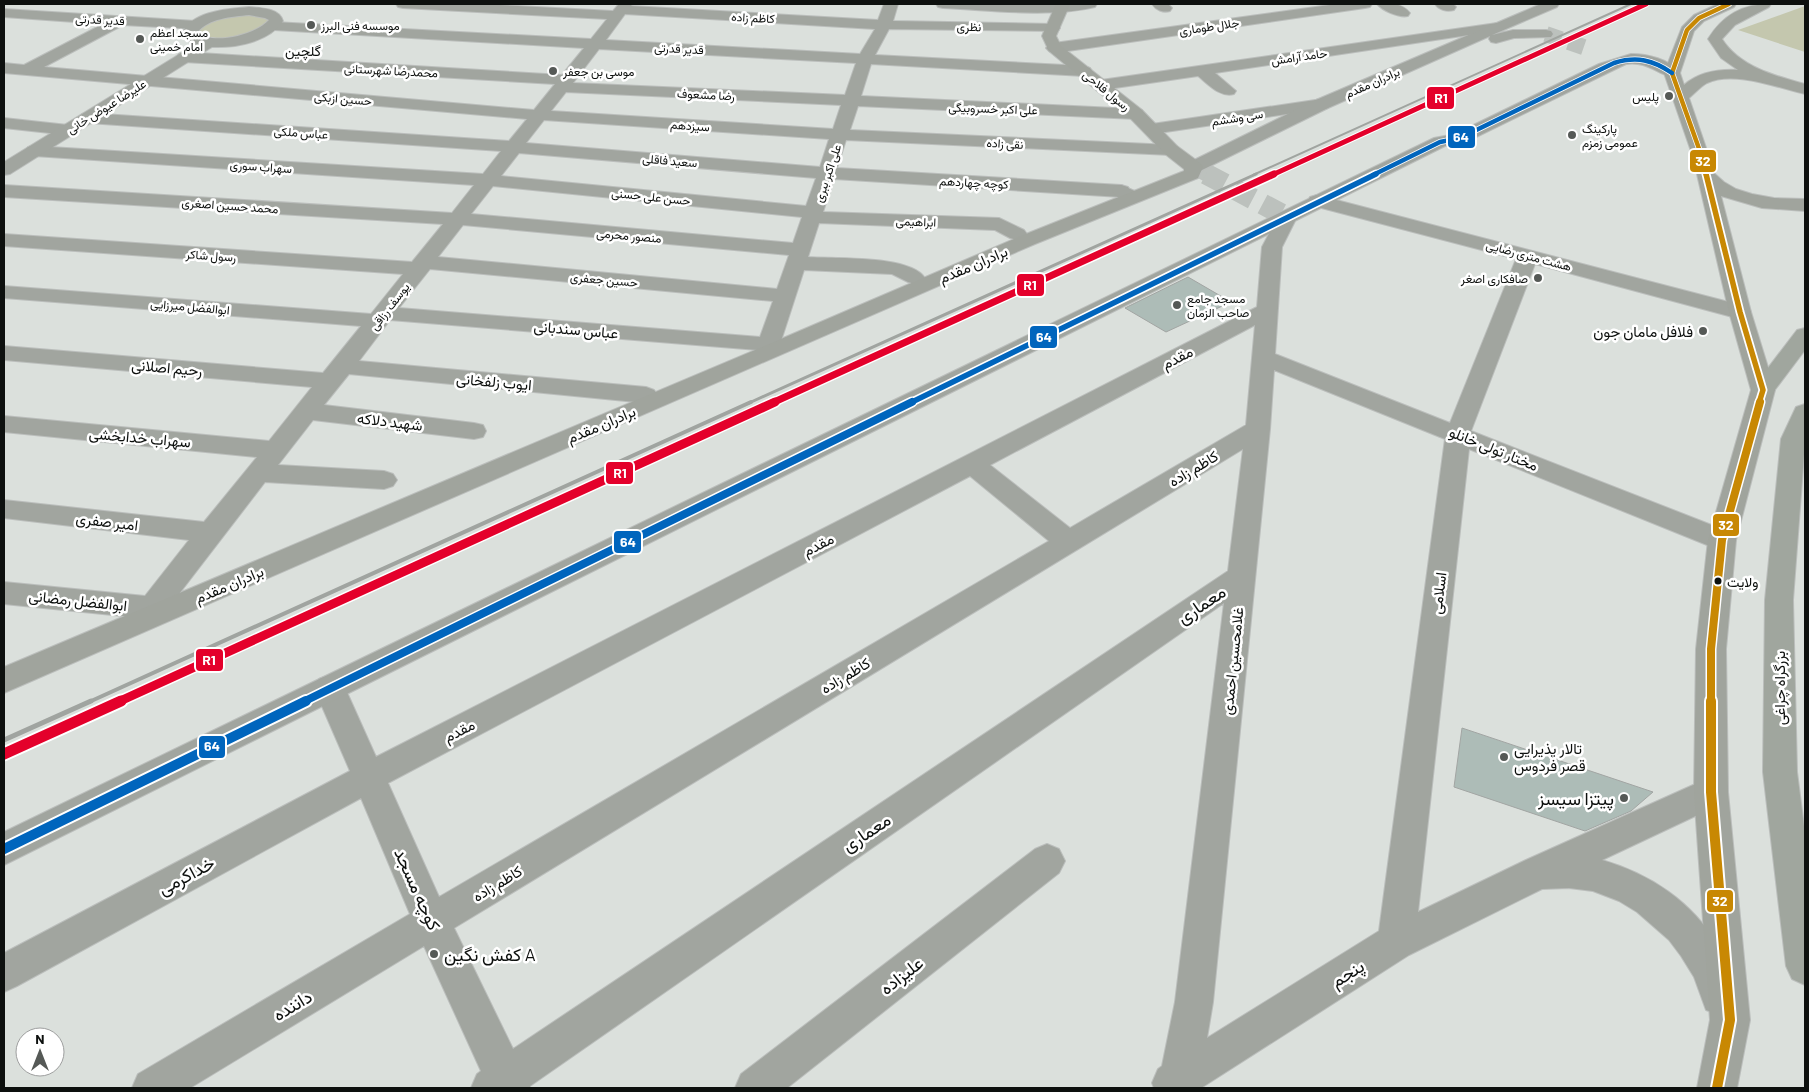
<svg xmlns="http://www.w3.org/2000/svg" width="1809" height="1092" viewBox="0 0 1809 1092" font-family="Barlow,Vazirmatn,sans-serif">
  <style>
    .green { fill: #c4c7ae }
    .building { fill: #adbcb7; stroke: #a2a5a3 }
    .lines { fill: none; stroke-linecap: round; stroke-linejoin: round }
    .minor-tunnel-far1 { stroke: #bcc1bd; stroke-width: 16; stroke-dasharray: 16 8; stroke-linecap: butt }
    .minor-tunnel { stroke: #bcc1bd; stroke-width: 21; stroke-dasharray: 21 11; stroke-linecap: butt }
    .tertiary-tunnel { stroke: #bcc1bd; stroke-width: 16; stroke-dasharray: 16 8; stroke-linecap: butt }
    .minor-casing { stroke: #bbbebc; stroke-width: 2 }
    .tertiary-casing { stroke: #bbbebc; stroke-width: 2 }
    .secondary-casing { stroke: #bbbebc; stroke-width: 2 }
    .trunk-casing { stroke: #bbbebc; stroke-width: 2 }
    .minor { fill: #a1a59f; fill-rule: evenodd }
    .tertiary { fill: #a1a59f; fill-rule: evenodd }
    .secondary { fill: #a0a49d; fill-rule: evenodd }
    .trunk { fill: #a0a69e; fill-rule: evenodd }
    .rail-far3 { stroke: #a0a4a0; stroke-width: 2 }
    .rail-far2 { stroke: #a0a4a0; stroke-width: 3 }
    .rail-far1 { stroke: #a0a4a0; stroke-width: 4 }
    .rail { stroke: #a0a4a0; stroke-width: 5 }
    .bus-1-far3-casing { stroke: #fff; stroke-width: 6 }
    .bus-1-far2-casing { stroke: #fff; stroke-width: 9 }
    .bus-1-far1-casing { stroke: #fff; stroke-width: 11 }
    .bus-1-casing { stroke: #fff; stroke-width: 14 }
    .bus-2-far3-casing { stroke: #fff; stroke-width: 6 }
    .bus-2-far2-casing { stroke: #fff; stroke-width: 9 }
    .bus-2-far1-casing { stroke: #fff; stroke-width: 11 }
    .bus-2-casing { stroke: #fff; stroke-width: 14 }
    .bus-1-far3 { stroke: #c88803; stroke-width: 4.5 }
    .bus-1-far2 { stroke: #c88803; stroke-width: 5.5 }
    .bus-1-far1 { stroke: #c88803; stroke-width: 8 }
    .bus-1 { stroke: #c88803; stroke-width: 10 }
    .bus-2-far3 { stroke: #0065bd; stroke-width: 4.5 }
    .bus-2-far2 { stroke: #0065bd; stroke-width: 5.5 }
    .bus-2-far1 { stroke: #0065bd; stroke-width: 8 }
    .bus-2 { stroke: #0065bd; stroke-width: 10 }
    .rail-1-far3-casing { stroke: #fff; stroke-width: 7 }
    .rail-1-far2-casing { stroke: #fff; stroke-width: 10 }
    .rail-1-far1-casing { stroke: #fff; stroke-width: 12 }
    .rail-1-casing { stroke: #fff; stroke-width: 15 }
    .rail-1-far3 { stroke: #e4002b; stroke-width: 5 }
    .rail-1-far2 { stroke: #e4002b; stroke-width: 7 }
    .rail-1-far1 { stroke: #e4002b; stroke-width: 9 }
    .rail-1 { stroke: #e4002b; stroke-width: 11 }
    .poi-dot { fill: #555956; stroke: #fff; stroke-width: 2 }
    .bus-dot { fill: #0d100e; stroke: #fff; stroke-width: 2 }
    .labels { text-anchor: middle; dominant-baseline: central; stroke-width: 5; stroke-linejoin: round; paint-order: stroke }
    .far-street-label { font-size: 12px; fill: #0d100e; stroke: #fff }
    .far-poi-label { font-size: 12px; fill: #0d100e; stroke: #fff; text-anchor: start }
    .far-neighbourhood-label { font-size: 14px; fill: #0d100e; stroke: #fff }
    .bus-label { font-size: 14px; fill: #0d100e; stroke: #fff; text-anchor: start }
    .street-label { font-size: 15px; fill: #0d100e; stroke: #fff }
    .poi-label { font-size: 15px; fill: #0d100e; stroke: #fff; text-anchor: end }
    .near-street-label { font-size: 18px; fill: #0d100e; stroke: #fff }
    .near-poi-label { font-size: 18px; fill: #0d100e; stroke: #fff; text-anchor: end }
    .line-badge { stroke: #fff; stroke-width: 2 }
    .badge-label { font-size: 14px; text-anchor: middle; font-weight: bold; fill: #fff }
  </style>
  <rect width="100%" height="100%" fill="#dbe0dc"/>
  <path class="green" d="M1805,6V52L1738,30Z
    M249,14L266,17L269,20C256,39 217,43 198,33V30L216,19Z"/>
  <path class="building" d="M1188,277L1231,302L1166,332L1125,308Z
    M1462,728L1653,792L1631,811L1585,831L1454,787Z"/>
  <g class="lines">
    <path class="minor-tunnel-far1" d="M1194,167L1209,175"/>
    <path class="minor-tunnel" d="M1206,174L1287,217"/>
    <path class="tertiary-tunnel" d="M1546,34L1589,49"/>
    <g class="minor-casing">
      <path id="minor" d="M396,4H481L613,11L619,4H633L631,6L878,20L884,4H898L893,21L1053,24L1058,25L1060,28L1058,31L889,29L875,55L1084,66L1090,68L1092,71L1090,74L1084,76L871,64L861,96L1136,109L1142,110L1144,114L1142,118L1136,119L858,106L850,130L1171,145L1177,146L1180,150L1177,154L1171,155L846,140L837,168L1121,185L1128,187L1130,191L1128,195L1121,197L834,179L823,212L999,218L1024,230L1027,234L1024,238L1017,240L1010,238L995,230L819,223L808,257C836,259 910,255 925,278L922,282L915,284L908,282L892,274L804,270L780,344L777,349L769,351L390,320L359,361L646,387L654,390L658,395L654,400L646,403L349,374L324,405L474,423L483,425L486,431L483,437L474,439L313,420L278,465L384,471L393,474L397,480L393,486L384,489L265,482L162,616L152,619L4,604V582L145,596L189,540L4,518V500L204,522L257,457L4,432V416L269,441L312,387L4,360V346L323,373L361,326L4,298V286L371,314L403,274L4,246V234L412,262L443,224L4,197V185L452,213L474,185L34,156L28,155L25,151L28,147L34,146L483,174L501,151L88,123L82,122L80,118L82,114L88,113L509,141L527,119L4,73V63L24,65L103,24L4,17V9L196,21L201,22L203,25L201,28L196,29L123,25L44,67L534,110L555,84L184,62L179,60L176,57L179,54L184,52L562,75L584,48L274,30L269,29L267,26L269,23L274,22L591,39L607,19L403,8L398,7ZM625,14L875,29L860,54L606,40ZM599,49L856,63L845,95L573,83ZM566,92L841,105L833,129L551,111ZM544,120L829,139L820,167L526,143ZM519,153L816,178L806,206L501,176ZM493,186L802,217L793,243L471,214ZM463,225L789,255L777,289L438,257ZM430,269L773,301L760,337L399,308Z
        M936,4H1097L1095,7C1051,18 989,10 943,8L938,7Z
        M1152,4H1168L1172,8L1170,11C1163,13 1156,10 1152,4Z
        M1337,4H1372L1370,7L1365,8L1054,53L1049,51L1046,48L1049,45L1054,43Z
        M1377,4C1389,3 1402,3 1410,13L1408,16C1399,18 1383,11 1377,4Z
        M1435,4H1453L1456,7L1454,10C1447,12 1439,10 1435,4Z
        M1497,23L1502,24L1504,27L1502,30L1215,73L1236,91L1234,94C1220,98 1208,84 1198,76L1101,90L1095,88L1093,85L1095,82L1101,80Z
        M1322,99L1328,100L1330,104L1328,108L1152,134L1146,133L1143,129L1146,125L1152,124Z
        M4,118L68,125L74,126L77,130L74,134L68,135L4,128Z
        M1317,195L1748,307L1751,312L1748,317L1740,319L1535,264L1471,431L1732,533L1736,540L1732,547L1722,550L1712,547L1469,449L1418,912L1526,860L1711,777L1723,781L1728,792L1723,803L1602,860C1650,874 1693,902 1718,946C1727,961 1732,979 1739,996L1734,1010L1720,1015L1706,1010L1694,977L1681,956L1669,940L1637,912L1619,901L1593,891L1569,888L1542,889L1409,955L1201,1088H1154L1152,1083L1158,1069L1162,1066L1175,1002L1224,603L530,1086V1088H471L477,1074L481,1071L424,946L190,1088H132L138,1074L410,914L361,798L17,986L4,992V953L350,771L314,688L319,679L330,675L341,679L376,757L1257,307L1262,247L1280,213L1287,211L1294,213L1297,217L1282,247L1275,354L1450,423L1516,259L1310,205L1308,201L1310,197ZM1255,325L1246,425L1070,528L990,465ZM1274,370L1445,439L1379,931L1207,1038L1213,1002L1270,429ZM1243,449L1228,571L513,1049L454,928ZM970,476L1049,541L439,897L388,783Z
        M1047,844L1059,849L1065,861L1059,873L787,1088H735L741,1074L1035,849Z"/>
    </g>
    <g class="tertiary-casing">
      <path id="tertiary" d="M1541,4H1559L1557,7L1492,35L1513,30H1546L1551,31L1553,34L1551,37L1514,38L1496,43L1491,42L1489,39L1490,36L1328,108L1200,171L1194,172L1188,171L1185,167L1188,163L1316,100Z
        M249,7C261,8 279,8 283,21C269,42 236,48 212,47L10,174L4,175V162L196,44L191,43L182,34C191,11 227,9 249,7ZM249,15L265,18L269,20C255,35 214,45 197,33C208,18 232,17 249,15Z
        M1631,54C1647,54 1670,59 1680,73L1678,76C1662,80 1650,60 1626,64L1466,142L1445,146L4,865V832L1434,138L1455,134L1599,64Z
        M1121,185L1139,193L1141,197L1139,201C1129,203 1118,200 1112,191L1114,187Z"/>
    </g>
    <g class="secondary-casing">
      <path id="secondary" d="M1056,4H1070L1056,36L1061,46L1142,110L1177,146L1200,163L1203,167L1198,178L1035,244L4,693V667L767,345L1021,236L1184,171V169L1165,154L1130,118L1049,51L1042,36Z
        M1718,4H1736L1734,7L1704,21L1694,31L1680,73L1684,85C1699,72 1718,69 1738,70L1721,58L1708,39C1723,15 1742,4 1771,4L1769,7L1735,25L1722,39C1740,67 1775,76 1805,84V94C1778,88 1734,70 1707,83C1700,87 1695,93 1689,98L1715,174L1724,182L1736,189L1752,194L1774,198L1805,199V211L1762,208L1721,196L1751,312L1775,390L1736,540L1726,649L1728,792L1750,1020L1737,1088H1697L1710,1020L1694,792L1696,649L1708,540L1751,390L1729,312L1693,157L1664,73L1682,27L1694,15Z"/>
    </g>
    <g class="trunk-casing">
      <path id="trunk" d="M1805,328V350L1771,395L1763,397L1755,395L1751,390L1755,385L1797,330Z
        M1805,404V441L1793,600L1797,772L1805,834V985L1792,979L1786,966L1763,772L1765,600L1781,439L1796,407Z"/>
    </g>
    <use href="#minor" class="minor"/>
    <use href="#tertiary" class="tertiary"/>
    <use href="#secondary" class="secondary"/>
    <use href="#trunk" class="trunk"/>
    <path class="rail-far3" d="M1253,175L1631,4"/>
    <path class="rail-far2" d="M749,403L1256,174"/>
    <path class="rail-far1" d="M89,702L751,402"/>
    <path class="rail" d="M4,740L91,701"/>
    <g class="bus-1-far3-casing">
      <path id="bus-1-far3" d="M1706,175L1702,157L1672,73L1687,30L1699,18L1729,4"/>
    </g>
    <g class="bus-1-far2-casing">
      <path id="bus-1-far2" d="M1706,174L1740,312L1763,390L1759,403"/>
    </g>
    <g class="bus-1-far1-casing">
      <path id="bus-1-far1" d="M1711,702V649L1722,540L1760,402"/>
    </g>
    <g class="bus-1-casing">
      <path id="bus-1" d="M1711,701V792L1730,1020L1717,1088"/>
    </g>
    <g class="bus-2-far3-casing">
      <path id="bus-2-far3" d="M1373,175L1440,142L1460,138L1614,63C1637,56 1653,60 1672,73"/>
    </g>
    <g class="bus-2-far2-casing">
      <path id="bus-2-far2" d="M910,403L1376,174"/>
    </g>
    <g class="bus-2-far1-casing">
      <path id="bus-2-far1" d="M303,702L912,402"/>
    </g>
    <g class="bus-2-casing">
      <path id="bus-2" d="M4,849L306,701"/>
    </g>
    <use href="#bus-1-far3" class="bus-1-far3"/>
    <use href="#bus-1-far2" class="bus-1-far2"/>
    <use href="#bus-1-far1" class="bus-1-far1"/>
    <use href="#bus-1" class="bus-1"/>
    <use href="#bus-2-far3" class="bus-2-far3"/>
    <use href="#bus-2-far2" class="bus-2-far2"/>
    <use href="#bus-2-far1" class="bus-2-far1"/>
    <use href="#bus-2" class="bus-2"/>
    <g class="rail-1-far3-casing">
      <path id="rail-1-far3" d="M1272,175L1646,4"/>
    </g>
    <g class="rail-1-far2-casing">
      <path id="rail-1-far2" d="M772,403L1274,174"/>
    </g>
    <g class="rail-1-far1-casing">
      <path id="rail-1-far1" d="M118,702L775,402"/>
    </g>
    <g class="rail-1-casing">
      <path id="rail-1" d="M4,754L121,701"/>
    </g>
    <use href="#rail-1-far3" class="rail-1-far3"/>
    <use href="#rail-1-far2" class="rail-1-far2"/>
    <use href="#rail-1-far1" class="rail-1-far1"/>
    <use href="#rail-1" class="rail-1"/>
  </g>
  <g class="poi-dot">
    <circle cx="311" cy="25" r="5"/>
    <circle cx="140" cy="39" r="5"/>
    <circle cx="553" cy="71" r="5"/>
    <circle cx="1669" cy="96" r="5"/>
    <circle cx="1572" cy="135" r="5"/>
    <circle cx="1538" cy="278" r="5"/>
    <circle cx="1177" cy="305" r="5"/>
    <circle cx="1703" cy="331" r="5"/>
    <circle cx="1504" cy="757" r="5"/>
    <circle cx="1624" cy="798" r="5"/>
    <circle cx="434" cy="954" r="5"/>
  </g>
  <circle class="bus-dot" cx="1718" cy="581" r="4.5"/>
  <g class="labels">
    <g class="far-street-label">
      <text transform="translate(753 17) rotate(3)">کاظم زاده</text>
      <text transform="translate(100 19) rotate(3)">قدیر قدرتی</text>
      <text transform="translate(969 26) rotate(1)">نظری</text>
      <text transform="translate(1209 26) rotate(-8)">جلال طوماری</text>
      <text transform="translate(679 48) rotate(3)">قدیر قدرتی</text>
      <text transform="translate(1299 56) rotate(-8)">حامد آرامش</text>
      <text transform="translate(391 70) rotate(3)">محمدرضا شهرستانی</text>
      <text transform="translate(1372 82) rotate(-24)">برادران مقدم</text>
      <text transform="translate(1107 90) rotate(39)">رسول فلاحی</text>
      <text transform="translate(706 94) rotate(3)">رضا مشعوف</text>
      <text transform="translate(343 98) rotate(5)">حسین ازبکی</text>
      <text transform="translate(106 106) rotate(-32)">علیرضا عیوض خانی</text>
      <text transform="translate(993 108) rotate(2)">علی اکبر خسروبیگی</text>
      <text transform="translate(1237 117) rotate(-9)">سی وششم</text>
      <text transform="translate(690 125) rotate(4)">سیزدهم</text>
      <text transform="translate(301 132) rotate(4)">عباس ملکی</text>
      <text transform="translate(1005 143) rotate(3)">نقی زاده</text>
      <text transform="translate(670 160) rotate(5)">سعید فاقلی</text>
      <text transform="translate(261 166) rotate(4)">سهراب سوری</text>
      <text transform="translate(827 173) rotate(-71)">علی اکبر ببری</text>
      <text transform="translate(974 182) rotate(3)">کوچه چهاردهم</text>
      <text transform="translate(651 196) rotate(6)">حسن علی حسنی</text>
      <text transform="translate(230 205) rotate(4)">محمد حسین اصغری</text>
      <text transform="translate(916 221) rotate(2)">ابراهیمی</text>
      <text transform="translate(629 235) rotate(5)">منصور محرمی</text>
      <text transform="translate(211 255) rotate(4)">رسول شاکر</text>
      <text transform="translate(1529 255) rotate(15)">هشت متری رضایی</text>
      <text transform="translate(604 279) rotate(5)">حسین جعفری</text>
      <text transform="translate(190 306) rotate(5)">ابوالفضل میرزایی</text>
      <text transform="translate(389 306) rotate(-52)">یوسف رزاقی</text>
    </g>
    <g class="far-poi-label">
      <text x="321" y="25">موسسه فنی البرز</text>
      <text x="150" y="32">مسجد اعظم<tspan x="150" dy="14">امام خمینی</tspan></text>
      <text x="563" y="71">موسی بن جعفر</text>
      <text x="1659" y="96" text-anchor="end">پلیس</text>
      <text x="1582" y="128">پارکینگ<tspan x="1582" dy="14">عمومی زمزم</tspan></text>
      <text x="1528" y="278" text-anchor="end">صافکاری اصغر</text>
      <text x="1187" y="298">مسجد جامع<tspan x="1187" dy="14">صاحب الزمان</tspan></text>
    </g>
    <g class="far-neighbourhood-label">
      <text x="303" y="50">گلچین</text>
    </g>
    <g class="bus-label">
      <text x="1727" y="581">ولایت</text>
    </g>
    <g class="street-label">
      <text transform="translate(973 264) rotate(-23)">برادران مقدم</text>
      <text transform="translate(576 329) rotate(5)">عباس سندبانی</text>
      <text transform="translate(1177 357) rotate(-27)">مقدم</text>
      <text transform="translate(167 367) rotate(5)">رحیم اصلانی</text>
      <text transform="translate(494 381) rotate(5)">ایوب زلفخانی</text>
      <text transform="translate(390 421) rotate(7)">شهید دلاکه</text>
      <text transform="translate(601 424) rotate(-23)">برادران مقدم</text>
      <text transform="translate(140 437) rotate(5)">سهراب خدابخشی</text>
      <text transform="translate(1494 448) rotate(22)">مختار تولی خانلو</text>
      <text transform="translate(1193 468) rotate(-31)">کاظم زاده</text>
      <text transform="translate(107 521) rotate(7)">امیر صفری</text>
      <text transform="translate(818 544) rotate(-27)">مقدم</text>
      <text transform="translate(229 584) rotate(-23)">برادران مقدم</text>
      <text transform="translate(1438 593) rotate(-83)">اسلامی</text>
      <text transform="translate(78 600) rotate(6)">ابوالفضل رمضانی</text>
      <text transform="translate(1232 661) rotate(-84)">غلامحسین احمدی</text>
      <text transform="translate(845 675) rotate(-31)">کاظم زاده</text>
      <text transform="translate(1779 688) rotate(-90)">بزرگراه چراغی</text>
      <text transform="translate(459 730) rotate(-27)">مقدم</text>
      <text transform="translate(497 883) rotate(-31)">کاظم زاده</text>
    </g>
    <g class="poi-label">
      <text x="1693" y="331">فلافل مامان جون</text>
      <text x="1514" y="748" text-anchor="start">تالار پذیرایی<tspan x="1514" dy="17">قصر فردوس</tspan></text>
    </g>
    <g class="near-street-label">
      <text transform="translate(1201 604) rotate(-34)">معماری</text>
      <text transform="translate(866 832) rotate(-34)">معماری</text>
      <text transform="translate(186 875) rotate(-28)">خداکرمی</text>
      <text transform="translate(418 889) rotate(66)">کوچه مسجد</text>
      <text transform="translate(1347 973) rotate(-32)">پنجم</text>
      <text transform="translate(901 975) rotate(-38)">علیزاده</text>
      <text transform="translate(292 1005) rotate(-31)">داننده</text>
    </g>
    <g class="near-poi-label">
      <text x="1614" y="798">پیتزا سیسز</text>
      <text x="444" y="954" text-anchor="start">کفش نگین A</text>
    </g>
  </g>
  <g class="line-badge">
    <rect x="1426" y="86" width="29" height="24" rx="5" fill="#e4002b"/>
    <rect x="1447" y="125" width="29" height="24" rx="5" fill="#0065bd"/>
    <rect x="1689" y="149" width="28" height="24" rx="5" fill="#c88803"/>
    <rect x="1016" y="273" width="29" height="24" rx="5" fill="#e4002b"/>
    <rect x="1029" y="325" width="29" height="24" rx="5" fill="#0065bd"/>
    <rect x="605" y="461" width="29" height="24" rx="5" fill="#e4002b"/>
    <rect x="1712" y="513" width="28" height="24" rx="5" fill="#c88803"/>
    <rect x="613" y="530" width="29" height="24" rx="5" fill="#0065bd"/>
    <rect x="195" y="648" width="29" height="24" rx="5" fill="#e4002b"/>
    <rect x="198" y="735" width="28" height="24" rx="5" fill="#0065bd"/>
    <rect x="1706" y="889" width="28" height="24" rx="5" fill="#c88803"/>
  </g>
  <g class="badge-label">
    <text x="1441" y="103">R1</text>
    <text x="1461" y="142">64</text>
    <text x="1703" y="166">32</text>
    <text x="1030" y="290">R1</text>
    <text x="1044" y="342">64</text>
    <text x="620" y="478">R1</text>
    <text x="1726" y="530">32</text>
    <text x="628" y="547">64</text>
    <text x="209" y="665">R1</text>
    <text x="212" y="751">64</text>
    <text x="1720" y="906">32</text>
  </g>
  <rect width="1809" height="1092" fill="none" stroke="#0d100e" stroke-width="10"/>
  <g transform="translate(40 1052)"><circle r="24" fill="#ffffff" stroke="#9e9f9f"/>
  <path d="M0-4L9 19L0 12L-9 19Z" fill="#555956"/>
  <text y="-8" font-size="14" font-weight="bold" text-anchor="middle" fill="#0d100e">N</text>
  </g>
</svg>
